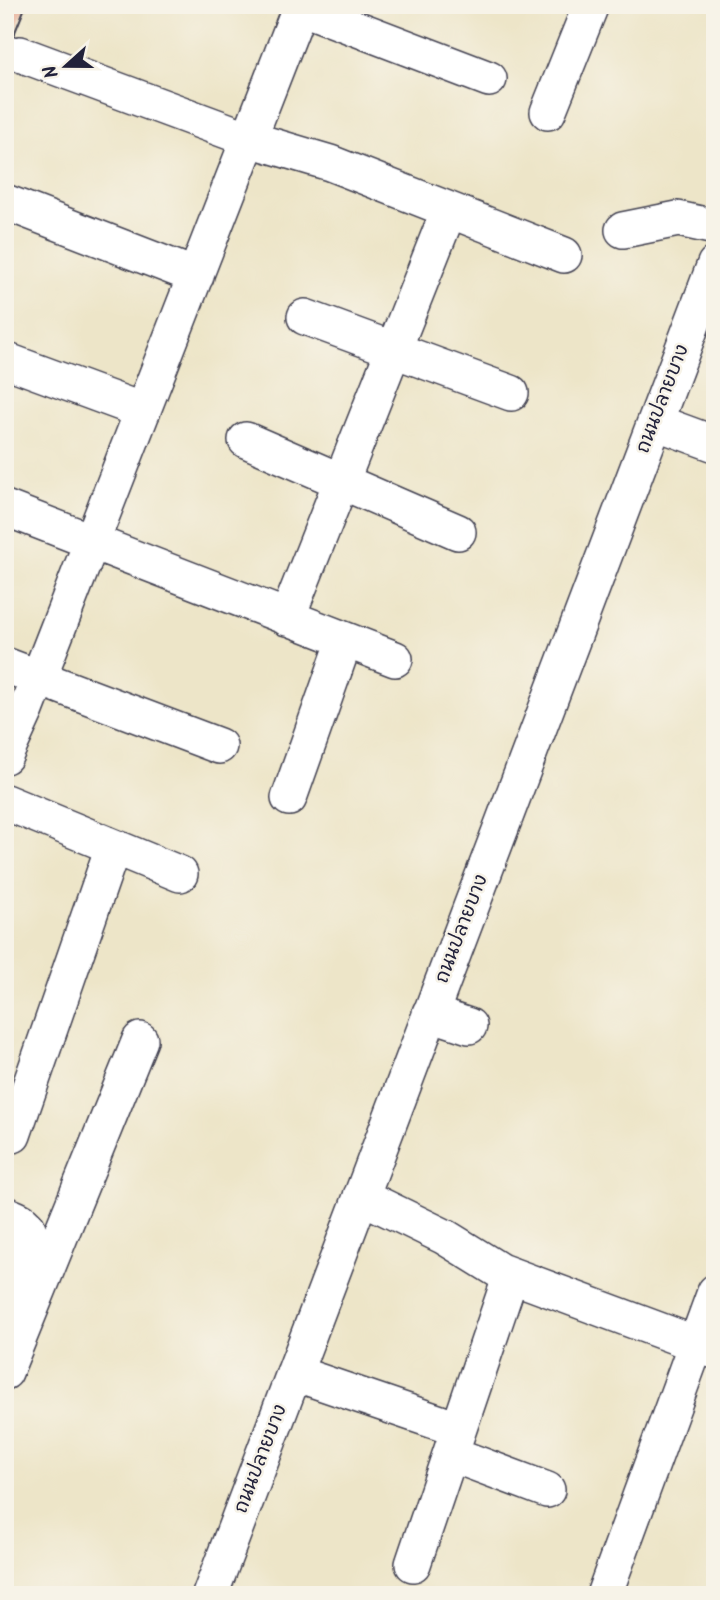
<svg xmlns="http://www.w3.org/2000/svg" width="720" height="1600" viewBox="0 0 720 1600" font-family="Kalam,'Playpen Sans Thai',sans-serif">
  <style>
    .building { fill: #e8aa93 }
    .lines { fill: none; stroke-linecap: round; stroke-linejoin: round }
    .minor-casing { stroke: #403f50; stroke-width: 38 }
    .minor { stroke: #fff; stroke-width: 35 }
    .labels { text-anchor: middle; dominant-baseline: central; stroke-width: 5; stroke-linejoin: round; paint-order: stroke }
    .street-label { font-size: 19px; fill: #22223b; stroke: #f7f3e8 }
  </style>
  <rect width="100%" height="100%" fill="#f7f3e8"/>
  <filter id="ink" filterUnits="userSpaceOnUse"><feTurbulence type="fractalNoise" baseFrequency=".0143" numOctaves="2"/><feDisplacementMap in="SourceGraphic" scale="14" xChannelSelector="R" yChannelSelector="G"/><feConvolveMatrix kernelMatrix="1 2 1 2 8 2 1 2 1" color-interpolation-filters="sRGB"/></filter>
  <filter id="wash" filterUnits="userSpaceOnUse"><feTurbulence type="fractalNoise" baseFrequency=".00686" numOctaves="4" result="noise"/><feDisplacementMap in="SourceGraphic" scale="28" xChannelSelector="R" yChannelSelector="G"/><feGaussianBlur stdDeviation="1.57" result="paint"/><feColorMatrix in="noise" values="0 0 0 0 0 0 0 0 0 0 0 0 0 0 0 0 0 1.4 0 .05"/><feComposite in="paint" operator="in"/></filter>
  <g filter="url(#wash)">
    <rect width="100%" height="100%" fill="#ede5c8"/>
    <g id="blocks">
      <path class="building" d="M5,5H26L11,42L5,39Z"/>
    </g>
  </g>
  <g filter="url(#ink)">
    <use href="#blocks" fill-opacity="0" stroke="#403f50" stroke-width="2"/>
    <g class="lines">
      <g class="minor-casing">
        <path id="minor" d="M295,5L489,79
          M20,54L249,139L330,163L564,255
          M548,112L591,5
          M5,202L196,276
          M623,230L678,219L715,227
          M305,317L511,393
          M5,360L143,411
          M655,422L715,444
          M246,440L458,532
          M5,508L395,659
          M287,618L449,210
          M5,665L219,746
          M5,756L26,710L301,5
          M289,798L345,640
          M5,802L180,874
          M430,1013L469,1026
          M13,1135L113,847
          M361,1196L445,1237L500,1271L715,1351
          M5,1214C17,1219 28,1221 30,1235L5,1305
          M5,1372L140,1040
          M294,1373L458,1429
          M451,1454L547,1490
          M413,1564L511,1275
          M210,1595L715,264
          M604,1595L715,1292"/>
      </g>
      <use href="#minor" class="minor"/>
    </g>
  </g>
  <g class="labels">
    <g class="street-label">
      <text transform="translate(663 399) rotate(-69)">ถนนปลายบาง</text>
      <text transform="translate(462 929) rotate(-69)">ถนนปลายบาง</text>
      <text transform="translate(261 1459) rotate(-69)">ถนนปลายบาง</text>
    </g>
  </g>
  <rect width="720" height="1600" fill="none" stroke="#f7f3e8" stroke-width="28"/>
  <g transform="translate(66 66) rotate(249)" stroke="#f7f3e8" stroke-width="5" paint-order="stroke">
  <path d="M0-5L12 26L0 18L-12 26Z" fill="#22223b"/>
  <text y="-10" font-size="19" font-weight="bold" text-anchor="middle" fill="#22223b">N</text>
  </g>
</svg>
